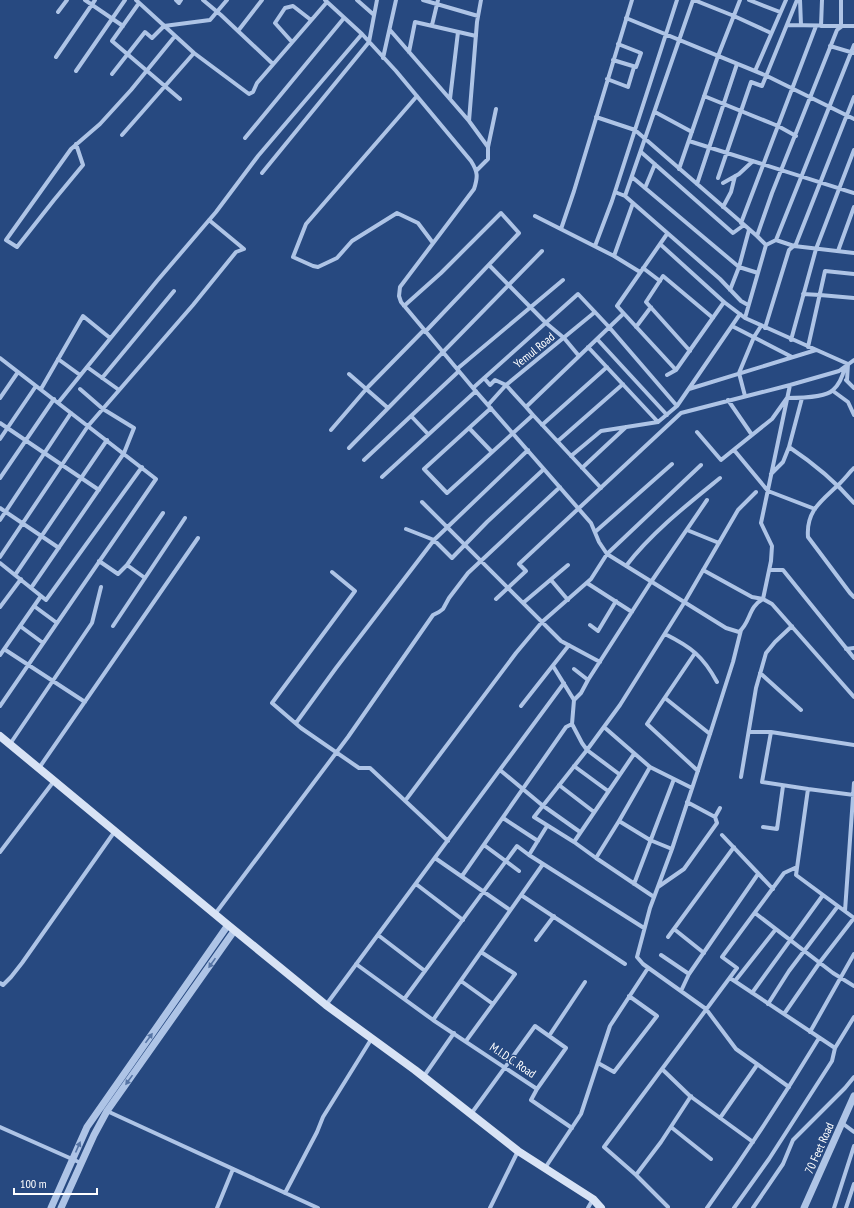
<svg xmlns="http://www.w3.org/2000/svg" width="854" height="1208" viewBox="0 0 854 1208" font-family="'PT Sans Narrow',sans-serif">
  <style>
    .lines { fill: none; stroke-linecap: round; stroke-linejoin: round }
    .minor { stroke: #aec4e6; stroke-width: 4 }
    .tertiary { stroke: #aec4e6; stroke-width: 7 }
    .secondary { stroke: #d8e3f5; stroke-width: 8 }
    .oneway { fill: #5674a4 }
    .labels { text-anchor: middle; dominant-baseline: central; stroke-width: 3; stroke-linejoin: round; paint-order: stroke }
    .street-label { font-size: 12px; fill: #fff; stroke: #274980 }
  </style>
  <rect width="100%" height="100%" fill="#274980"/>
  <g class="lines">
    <path class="minor" d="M85,0L123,26
      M136,0L194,53L249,94L253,92L257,83L327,2
      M176,0L179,3L181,0
      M203,0L221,15L273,64
      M325,0L362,34L396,71L471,161C478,172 478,177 474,189L400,287L399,296L401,302L473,388L591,523L599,542L607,554L726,628L739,632C751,622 748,607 763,599L772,604L854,697
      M357,0L374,15
      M423,0L478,16
      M694,0L734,16L771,33
      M749,0L780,12
      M800,0L801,25
      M139,3L112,41L180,99
      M58,12L67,0
      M626,18L767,76L854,119
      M432,25L438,0
      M787,25L854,26
      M821,26L822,0
      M390,30L469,121
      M238,31L262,0
      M292,42L275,23L285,8L293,6L311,20
      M830,46L854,53
      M409,52L415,22L476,36
      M56,57L95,0
      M383,58L396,0
      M613,60L636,67L641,53L618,44
      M76,71L125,0
      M755,71L786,0
      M112,74L145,32L152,38L164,26L210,20L227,0
      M607,79L628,87L634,67
      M417,96L306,224L293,257L313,266L318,267L337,258L352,241L397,213L418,223L433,243
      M704,96L778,126L796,136
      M450,99L458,32
      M655,112L692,132
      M596,117L635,130L757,236
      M122,135L194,53
      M245,138L344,18
      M689,141L854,193
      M76,144L83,165L54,200L17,247L6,240L71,149L100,124L131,90L175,36
      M488,147L496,109
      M641,152L733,233L744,225
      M679,169L718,56L740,0
      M476,171L488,159V147L469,121L477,22L481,0
      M262,173L369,42L377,0
      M632,177L739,267L758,273
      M718,178L751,82L762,86L797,0
      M723,183L739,174L753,161
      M697,184L737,64
      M645,188L655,164
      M615,192L625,196L720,279L741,301L748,305
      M625,196L693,0
      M723,207L731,192L735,176
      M535,216L614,256L633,203
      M741,223L816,26
      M561,229L574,191L632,0
      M667,234L617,306L676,370
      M776,240L854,45
      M660,244L724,302L745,318L848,364L847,380
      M766,245L776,240L794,246L854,253
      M595,246L612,201L677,0
      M838,251L854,207
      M614,256L640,272
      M489,265L546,323L564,338L579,356
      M643,268L660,281
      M730,290L739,267L749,230
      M803,294L820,295L854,298
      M404,306L441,273L501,213L519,233L425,332
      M745,318L766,245L757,236L772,193L837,30L841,27V0
      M732,326L792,357
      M636,327L651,307
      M765,328L789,250L796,244L854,97
      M597,339L667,415
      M791,340L816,249L854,150
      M588,347L658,422
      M808,347L825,271L854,274
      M690,351L646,302L663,276L713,318
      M0,358L156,479L0,706
      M58,359L80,375
      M87,367L157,281L216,212L258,156L362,34
      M457,369L563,280
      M349,374L388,408
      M667,375L676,370L724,302
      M102,378L174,291
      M484,378L490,385L495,380L506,385L526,407
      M846,380L854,388
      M473,388L578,294L609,327L677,406
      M41,389L83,316L110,338
      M689,389L816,350
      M833,391L848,402L854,415
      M745,396L739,373L754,337L761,326
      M0,398L18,372
      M728,400L752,435
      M58,403L87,367L119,390
      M488,405L506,385L595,312
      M491,408L424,469L447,493L533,415L526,407L623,314
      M533,415L601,488
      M412,417L428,434
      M0,423L99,490
      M542,425L607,367
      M469,428L492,452
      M331,430L368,387L424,330
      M697,432L721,460L772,419L787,398C798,398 825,398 833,390C840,384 843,375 845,367
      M0,439L36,386
      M558,441L623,384
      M789,447C813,463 835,481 854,503
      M349,448L542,251
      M734,450L768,491L815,509
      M571,456L601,431L658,422L677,406L740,314
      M364,460L459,371
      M582,468L626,427
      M854,468C848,474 843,481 836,487C820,502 806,512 808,537L850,593L854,597
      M771,474L783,462L789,447L802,398
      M382,477L476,391
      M0,478L54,399
      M422,502L561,641L600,662
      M0,508L59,548
      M0,520L71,413
      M406,529L434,540L452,558L487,522L544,469
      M687,530L719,543
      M595,532L672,464
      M0,557L88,426L193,305L236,252L244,249L209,220
      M99,561L118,574L127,565L163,513
      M0,563L46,600L142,467
      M127,565L145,578
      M626,566C651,533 688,504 720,478
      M703,570L752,597L763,599L771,561L772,546L761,523L790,385
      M769,570H783L854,658
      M332,572L355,591L272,703L301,728L359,768H370L448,841
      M15,575L107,440
      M551,580L568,600
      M587,583L632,612
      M31,588L124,453L134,428L103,409L80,389
      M496,599L526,571L519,564L681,413L790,385L839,371L854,360
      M523,603L568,565
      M34,606L57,623
      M0,607L21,579
      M590,625L598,631L616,601
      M20,626L43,643
      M113,626L185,518
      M741,630L733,662L710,734L672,849L650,908L637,957L643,964L706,1009L736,1049L789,1087
      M665,634C691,647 703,656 717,682
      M4,649L85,702
      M846,649L854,648
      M695,653L647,724L698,771
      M0,655L41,596
      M553,666L574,700L572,724L582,743L587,750L619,774
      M574,669L588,680L651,582L707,500
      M760,673L801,710
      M665,698L710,734
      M574,700L581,693L588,680
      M521,706L569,645
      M296,723L336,668L434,540L528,450
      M604,727L650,767L692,788
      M749,732H771
      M10,744L92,623L101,587
      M574,766L608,791
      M650,767L619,821L650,840L672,849
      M39,768L198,538
      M500,770L542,805L580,832
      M741,777L756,688L766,653L775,642L792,626
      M559,785L594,812
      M808,789L762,782L771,732L854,745
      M854,795L808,789L796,875L854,918
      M405,801L516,653L542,622L591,579L607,554L701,465
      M687,802L715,817L720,808
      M503,818L538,841
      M547,826L529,855L644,928
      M763,827L777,829L783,786
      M722,835L773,889
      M574,842L634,754
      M484,845L519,871
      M0,852L54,781
      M435,858L510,910
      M596,858L619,821
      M462,876L566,727L572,724
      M416,884L463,920
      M634,884L674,779
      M658,887L684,869L717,823L715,817
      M521,895L625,964
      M654,897L596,858L574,842L534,817L587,750L620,705L684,603L738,510L756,492
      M845,911L854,783
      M755,913L833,973L854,986
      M215,914L348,737L433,615L439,612L443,609L449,598L468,573L560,487
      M674,929L704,953
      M378,935L425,971
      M668,937L734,847
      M536,940L554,916
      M661,955L689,974L758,874
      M356,964L433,1020L537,1089L531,1100L572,1128
      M730,978L835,1048L854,1017
      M461,981L493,1004
      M735,981L776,929
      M0,983L3,985L11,977L22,963L115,831
      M681,991L689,974
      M752,993L823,895
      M405,998L517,846L529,855
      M768,1004L789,971L838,906
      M326,1005L564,683
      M784,1014L820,962L854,918
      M433,1020L543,864
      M810,1032L854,954
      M549,1036L585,982
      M466,1041L515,974L481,952
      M598,1063L614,1072L657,1016L629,996
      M662,1069L690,1096L753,1142
      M424,1076L454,1033
      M691,1096L661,1142L636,1175L604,1147L737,968L722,957L784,873L797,867
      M107,1111L318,1208
      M471,1114L535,1026L566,1048L537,1089
      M720,1118L757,1065
      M842,1123L854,1132
      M0,1127L81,1163
      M671,1127L711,1159
      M545,1168L581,1114L610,1026L648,968
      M636,1175L668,1207
      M285,1193L317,1132L323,1117L372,1038
      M217,1208L233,1169
      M490,1208L518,1151
      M588,1208L593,1199
      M707,1208C747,1152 784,1096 819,1038
      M734,1208L769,1159L832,1061L835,1048
      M753,1208L783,1164L793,1140L845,1088L854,1077
      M834,1208L854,1146
      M846,1208L854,1184"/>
    <path class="tertiary" d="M51,1208L87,1127L228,925
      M61,1208L94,1135L107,1111L234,931
      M804,1208L854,1096"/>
    <path class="secondary" d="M0,736L228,925L326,1005L415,1070L518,1151L593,1199L601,1208"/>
  </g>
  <defs><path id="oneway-solid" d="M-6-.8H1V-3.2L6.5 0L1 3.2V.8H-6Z"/></defs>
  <g class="oneway">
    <use href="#oneway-solid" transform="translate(212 963) rotate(125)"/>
    <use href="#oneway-solid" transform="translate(149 1038) rotate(-54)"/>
    <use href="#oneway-solid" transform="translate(129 1080) rotate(126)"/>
    <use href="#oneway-solid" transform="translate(78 1147) rotate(-66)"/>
  </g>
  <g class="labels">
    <g class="street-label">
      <text transform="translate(534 350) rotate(-39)">Yemul Road</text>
      <text transform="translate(513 1060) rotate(34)">M.I.D.C. Road</text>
      <text transform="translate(819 1148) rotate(-66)">70 Feet Road</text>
    </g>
  </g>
  <path d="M14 1188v6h83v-6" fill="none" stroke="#ffffff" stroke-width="2"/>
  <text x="20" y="1188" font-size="12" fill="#ffffff" stroke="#274980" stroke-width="3" paint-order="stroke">100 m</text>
</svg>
